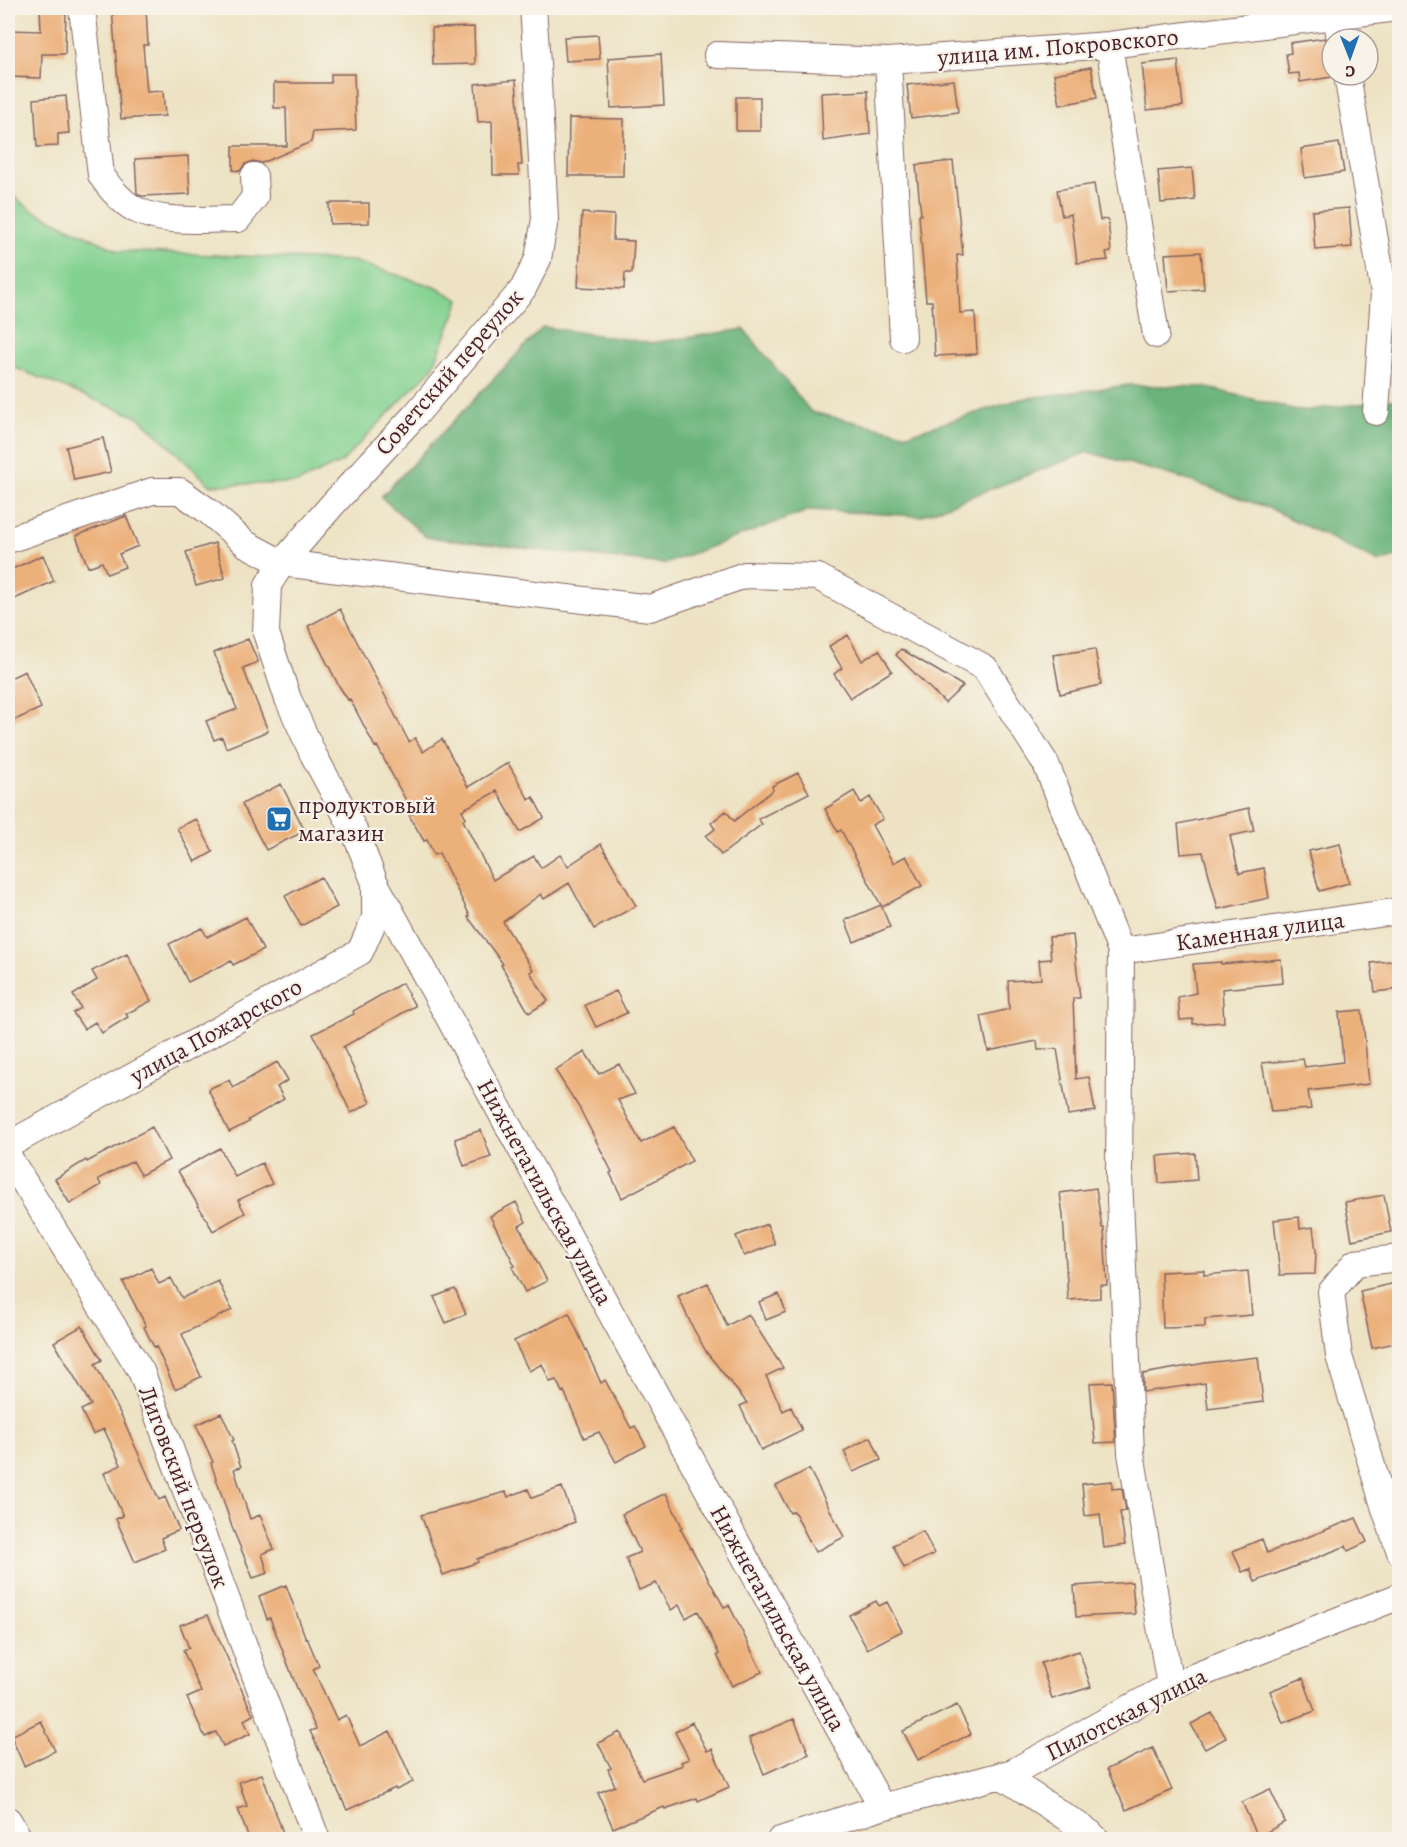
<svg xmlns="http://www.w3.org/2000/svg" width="1407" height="1847" viewBox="0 0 1407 1847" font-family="Alegreya,serif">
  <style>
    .green { fill: #84d291; stroke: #67785e; stroke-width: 1.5 }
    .forest { fill: #6bb47b; stroke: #5a6a53; stroke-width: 1.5 }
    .building { fill: #ecb07a }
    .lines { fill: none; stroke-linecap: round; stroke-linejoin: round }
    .minor-casing { stroke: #836461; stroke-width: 28 }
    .minor { stroke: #fff; stroke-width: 26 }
    .labels { text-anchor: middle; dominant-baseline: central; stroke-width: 4.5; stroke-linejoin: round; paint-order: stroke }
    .street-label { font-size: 24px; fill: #4a1f2b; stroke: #f7f3e8 }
    .poi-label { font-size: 24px; fill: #4a1f2b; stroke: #f7f3e8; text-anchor: start }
  </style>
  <rect width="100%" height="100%" fill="#f7f3e8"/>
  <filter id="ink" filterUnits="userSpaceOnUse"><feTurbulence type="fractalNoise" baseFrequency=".0167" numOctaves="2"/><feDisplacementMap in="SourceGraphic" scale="12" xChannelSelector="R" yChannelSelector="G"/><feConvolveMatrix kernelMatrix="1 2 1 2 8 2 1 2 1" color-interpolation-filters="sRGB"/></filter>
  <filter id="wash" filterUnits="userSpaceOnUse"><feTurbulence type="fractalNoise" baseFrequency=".008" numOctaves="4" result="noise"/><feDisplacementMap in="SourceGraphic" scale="24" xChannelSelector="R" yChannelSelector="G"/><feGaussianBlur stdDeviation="1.35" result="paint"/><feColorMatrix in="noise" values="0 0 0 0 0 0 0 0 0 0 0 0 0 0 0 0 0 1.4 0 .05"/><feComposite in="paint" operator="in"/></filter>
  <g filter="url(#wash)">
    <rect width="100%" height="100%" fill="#ede3c4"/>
    <path class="green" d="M8,192L32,210L119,251L353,261L435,287L460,300L433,367L342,462L297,483L210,485L140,418L8,365Z"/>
    <path class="forest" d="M543,327L651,343L744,329L811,412L908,434L1021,399L1129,385L1204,387L1301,411L1399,399V556L1379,562L1269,508L1178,477L1088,452L920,516L810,510L664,564L426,537L381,497Z"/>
    <g id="blocks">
      <path class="building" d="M40,8H66L65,54H42L41,78L8,77V30L41,31Z
        M146,8L148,45H143L147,92L163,91L165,116L121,119L112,9Z
        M474,27L475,64L433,65L432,28Z
        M598,35L600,59L566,61L564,37Z
        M1325,38L1328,48L1332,51V77L1300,82L1299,73L1289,74L1286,54L1291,53L1290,43Z
        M661,54L664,105L611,108L608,58Z
        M1178,60L1183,106L1147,110L1142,64Z
        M1091,67L1097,98L1060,105L1054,74Z
        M331,74H354L356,130L313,132L311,142L262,163L253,161L245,164L240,171L233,170V146H287L286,108H274V83H331Z
        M516,80L522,165H518L519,175H493L492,121L478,122L475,84Z
        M954,80L958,112L911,118L907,85Z
        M868,91L870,134L823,141L821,93Z
        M66,96L69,133L58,134V146L37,147L34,99Z
        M736,97H760V131H736Z
        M569,118L624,119L623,176H568Z
        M1339,143L1344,172L1305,178L1301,149Z
        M188,156L190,194L141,196L137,193L135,159Z
        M953,161L963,255H957L960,313L975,312L977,354L935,356L932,301H926L919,215H921L916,165Z
        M1192,168L1195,200L1161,203L1158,171Z
        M1094,184L1100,220L1108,219L1111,252L1106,253L1108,260L1077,263L1071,214L1062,216L1057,190Z
        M329,203H369V223L330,224Z
        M1349,208L1352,247L1315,250L1312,211Z
        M582,213L614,215L613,240L634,241L632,273H625L624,289L578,287Z
        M1201,252L1204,289L1168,291L1165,254Z
        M103,438L111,472L74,480L66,447Z
        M126,516L138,546L119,554L125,567L107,574L102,562L88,567L76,536Z
        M215,543L225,578L196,586L186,552Z
        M43,555L54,581L8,602V571Z
        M340,609L409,742L415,738L423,752L442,739L468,787L508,763L529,800L533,797L544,818L520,832L497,791L462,810L466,818L463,820L493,880L534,856L541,868L560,855L568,866L601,844L636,906L594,929L569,883L544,899L541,894L503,922L533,970L530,972L548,1001L529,1013L501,965L503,964L468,917L470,916L439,853L434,855L427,840L424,841L409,815L413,813L397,784L377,746L375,747L350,699L348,700L339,686L308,626Z
        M848,635L862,661L879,650L892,671L850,698L834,674L842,668L829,646Z
        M248,639L258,662L243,668L268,731L226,748L222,737L214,740L206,721L237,709L214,653Z
        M901,649L963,686L945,703L896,655Z
        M1095,649L1101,685L1060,694L1053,655Z
        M25,671L41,708L8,723V679Z
        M798,773L809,793L758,819L762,824L721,855L706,836L715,829L711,823L726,811L734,821L773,790L772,786Z
        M281,784L305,831L266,850L242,804Z
        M854,791L861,803L870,797L883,819L872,825L893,863L906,856L922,886L882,907L841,830L838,832L825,809Z
        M1249,808L1254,831L1230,836L1239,873L1264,868L1269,898L1218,909L1203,852L1181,854L1178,824Z
        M196,819L213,852L195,862L177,828Z
        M1340,844L1349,883L1319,891L1309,851Z
        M321,877L337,907L301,926L285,896Z
        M881,905L890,927L854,942L845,920Z
        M246,917L263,950L233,965L231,961L188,982L169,944L202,928L207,937Z
        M1073,935L1080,998H1073L1076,1079L1089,1077L1095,1111L1068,1115L1057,1049L1038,1050L1037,1041L988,1051L981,1016L1009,1009L1008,981L1041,979L1039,960L1051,959L1049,937Z
        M127,954L151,1001L126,1014L128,1017L102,1033L95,1022L84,1029L73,1013L81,1008L73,995L97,980L92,971Z
        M1281,959L1283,983L1222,989L1224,1022L1193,1024V1019L1180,1020L1178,997L1196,993L1193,964L1221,962V964Z
        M1400,960V989L1375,992L1371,963Z
        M402,983L415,1006L343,1047L370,1103L351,1113L313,1034L354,1014L353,1011Z
        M616,991L627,1013L596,1027L585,1005Z
        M1362,1010L1369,1084L1308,1091L1311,1109L1271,1112L1262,1063L1303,1059L1305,1067L1343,1062L1339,1012Z
        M585,1052L599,1074L619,1064L635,1094L618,1100L641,1143L674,1127L692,1161L622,1198L610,1173L612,1172L580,1109L555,1070Z
        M277,1062L288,1080L277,1087L284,1099L248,1120L249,1122L229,1132L208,1089L229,1080L233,1088Z
        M152,1127L169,1160L141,1175L133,1161L98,1179L101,1185L70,1204L55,1179L86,1160L87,1162Z
        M481,1130L491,1157L464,1166L455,1139Z
        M220,1148L235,1177L262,1163L272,1184L238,1200L245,1213L213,1231L178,1171Z
        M1195,1153L1197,1180L1159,1183L1157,1156Z
        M1096,1188L1102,1228H1104L1107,1285H1100V1298L1068,1300L1063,1215L1060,1193Z
        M1384,1195L1391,1232L1352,1240L1345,1202Z
        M516,1202L526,1222L519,1226L547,1281L525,1292L512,1267L515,1266L490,1216Z
        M1299,1217L1300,1229L1313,1227L1316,1251L1315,1274L1280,1275L1274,1220Z
        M767,1224L775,1244L744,1256L736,1236Z
        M151,1268L159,1284L171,1278L182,1298L218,1281L232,1310L182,1334L201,1377L175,1389L156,1346L154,1347L144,1327L146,1326L123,1282Z
        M1204,1270V1275L1248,1271L1252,1315L1205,1319V1327L1163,1328L1161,1272Z
        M1400,1282V1342L1372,1348L1360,1291Z
        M708,1283L727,1326L748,1314L783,1368L766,1376L783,1411L791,1407L802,1430L761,1450L740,1406L747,1403L707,1353L693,1328L678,1296Z
        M455,1289L466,1314L446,1323L434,1297Z
        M779,1294L786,1312L766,1320L759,1302Z
        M569,1313L601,1383L605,1380L631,1428L635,1426L646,1446L616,1462L599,1432L584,1438L564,1391L562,1392L556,1380L550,1382L542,1364L529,1371L514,1341Z
        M82,1326L102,1360L95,1364L123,1419L159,1500L165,1497L179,1530L161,1538L165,1549L135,1562L116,1519L123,1516L104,1473L121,1465L104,1429L93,1434L81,1410L91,1405L54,1342Z
        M1258,1357L1263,1402L1208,1409L1205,1383L1143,1392V1374L1205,1363Z
        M1112,1382L1116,1442L1095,1443L1090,1383Z
        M221,1413L234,1440L232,1441L241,1467L234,1469L250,1519L260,1515L274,1549L262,1554L268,1573L253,1578L232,1527L211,1463L213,1462L196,1425Z
        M871,1437L881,1460L853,1472L844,1451Z
        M809,1469L844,1537L815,1552L794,1511L790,1513L776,1486Z
        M1112,1481V1489L1122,1488L1126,1511L1120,1512L1125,1545L1104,1548L1100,1514L1085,1516L1082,1484Z
        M562,1487L575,1522L477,1559L478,1562L443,1575L421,1515L506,1492L508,1497L528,1489L532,1498Z
        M666,1493L682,1527L680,1528L724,1607L729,1605L762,1672L732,1686L717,1655L719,1654L698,1611L686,1618L679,1605L671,1610L656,1583L639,1590L626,1558L640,1552L622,1514Z
        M1356,1518L1367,1542L1348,1551L1346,1546L1255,1582L1250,1569L1242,1572L1233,1551L1262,1539L1267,1553Z
        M923,1531L934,1554L904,1568L893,1545Z
        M1132,1582L1135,1614L1076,1617L1074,1586Z
        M286,1585L306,1639L307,1638L319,1666L313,1669L337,1720L346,1715L360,1746L390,1731L413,1782L396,1790L395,1788L347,1810L310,1731L316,1729L297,1688L270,1618L267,1619L259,1596Z
        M876,1601L879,1606L887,1602L902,1631L867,1649L849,1615Z
        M208,1615L253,1715L244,1720L250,1734L223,1746L216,1732L205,1737L187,1698L201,1692L183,1650L189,1648L180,1625Z
        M1079,1651L1091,1687L1052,1699L1041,1663Z
        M1303,1678L1315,1711L1283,1723L1270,1691Z
        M957,1705L971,1734L918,1760L903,1731Z
        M1212,1713L1226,1738L1205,1749L1191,1724Z
        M794,1719L809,1754L764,1774L749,1738Z
        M41,1721L55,1751L24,1766L11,1736Z
        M692,1722L707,1751L712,1749L729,1787L698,1801L697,1798L665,1809L664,1807L613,1828L598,1793L615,1786L608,1769L611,1768L598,1743L620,1732L642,1779L683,1765L681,1762L689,1759L675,1732Z
        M1153,1748L1172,1790L1126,1810L1107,1769Z
        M262,1774L283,1833L263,1839H249L238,1809L247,1806L239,1782Z
        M1270,1789L1285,1822L1258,1837L1242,1802Z"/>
    </g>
  </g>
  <g filter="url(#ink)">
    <use href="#blocks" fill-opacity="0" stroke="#836461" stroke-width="1.5"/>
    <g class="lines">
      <g class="minor-casing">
        <path id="minor" d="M82,8L101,175C110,189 125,206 141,212C169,224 209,219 238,219L255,197L254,176
          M533,8L537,63L545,219L538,259L523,289L417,413L332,505L282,563L268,585L266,633L288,699L313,754L354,830L375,883L882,1807
          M1335,8L1340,39
          M1109,45L1156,335
          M717,55L888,61L1109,45L1397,8
          M888,61L903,338
          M1347,75L1384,293L1376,412
          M8,540L152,491H180L208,511L246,544L282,563L650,608L745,575L818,577L985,668L1046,764L1121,951L1119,1176L1131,1453L1170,1686
          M1121,951L1400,911
          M8,1145L360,952L375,918V884
          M8,1156L141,1371L317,1840
          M1400,1258L1355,1263L1331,1292L1339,1356L1385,1509L1400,1552
          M1001,1775L1090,1833L1097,1840
          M8,1820L20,1840
          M780,1840L882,1807L1013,1772L1170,1686L1400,1596"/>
      </g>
      <use href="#minor" class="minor"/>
    </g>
  </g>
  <defs>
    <g id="supermarket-square" transform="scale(1.35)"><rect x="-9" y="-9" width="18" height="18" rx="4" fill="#1f6fb2" stroke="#f7f3e8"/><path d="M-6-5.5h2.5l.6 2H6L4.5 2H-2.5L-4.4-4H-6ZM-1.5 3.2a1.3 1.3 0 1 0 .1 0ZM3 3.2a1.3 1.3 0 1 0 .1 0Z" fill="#fff"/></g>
  </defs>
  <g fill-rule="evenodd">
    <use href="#supermarket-square" x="279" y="819"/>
  </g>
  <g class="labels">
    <g class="street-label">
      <text transform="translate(1058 47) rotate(-5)">улица им. Покровского</text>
      <text transform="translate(449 372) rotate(-49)">Советский переулок</text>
      <text transform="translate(1260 931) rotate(-8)">Каменная улица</text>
      <text transform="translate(216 1031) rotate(-29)">улица Пожарского</text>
      <text transform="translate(545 1192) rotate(61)">Нижнетагильская улица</text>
      <text transform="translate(184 1487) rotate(69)">Лиговский переулок</text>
      <text transform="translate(778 1618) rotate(61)">Нижнетагильская улица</text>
      <text transform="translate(1126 1714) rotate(-27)">Пилотская улица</text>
    </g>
    <g class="poi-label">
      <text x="298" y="805">продуктовый<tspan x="298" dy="28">магазин</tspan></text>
    </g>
  </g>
  <rect width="1407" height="1847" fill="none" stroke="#f7f3e8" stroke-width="30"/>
  <g transform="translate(1350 57) rotate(179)"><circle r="28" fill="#f7f3e8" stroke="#b29e9c" stroke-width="1.5"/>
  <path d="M0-4.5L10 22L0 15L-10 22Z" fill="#1f6fb2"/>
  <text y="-9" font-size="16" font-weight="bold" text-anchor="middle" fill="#4a1f2b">С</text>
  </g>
</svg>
